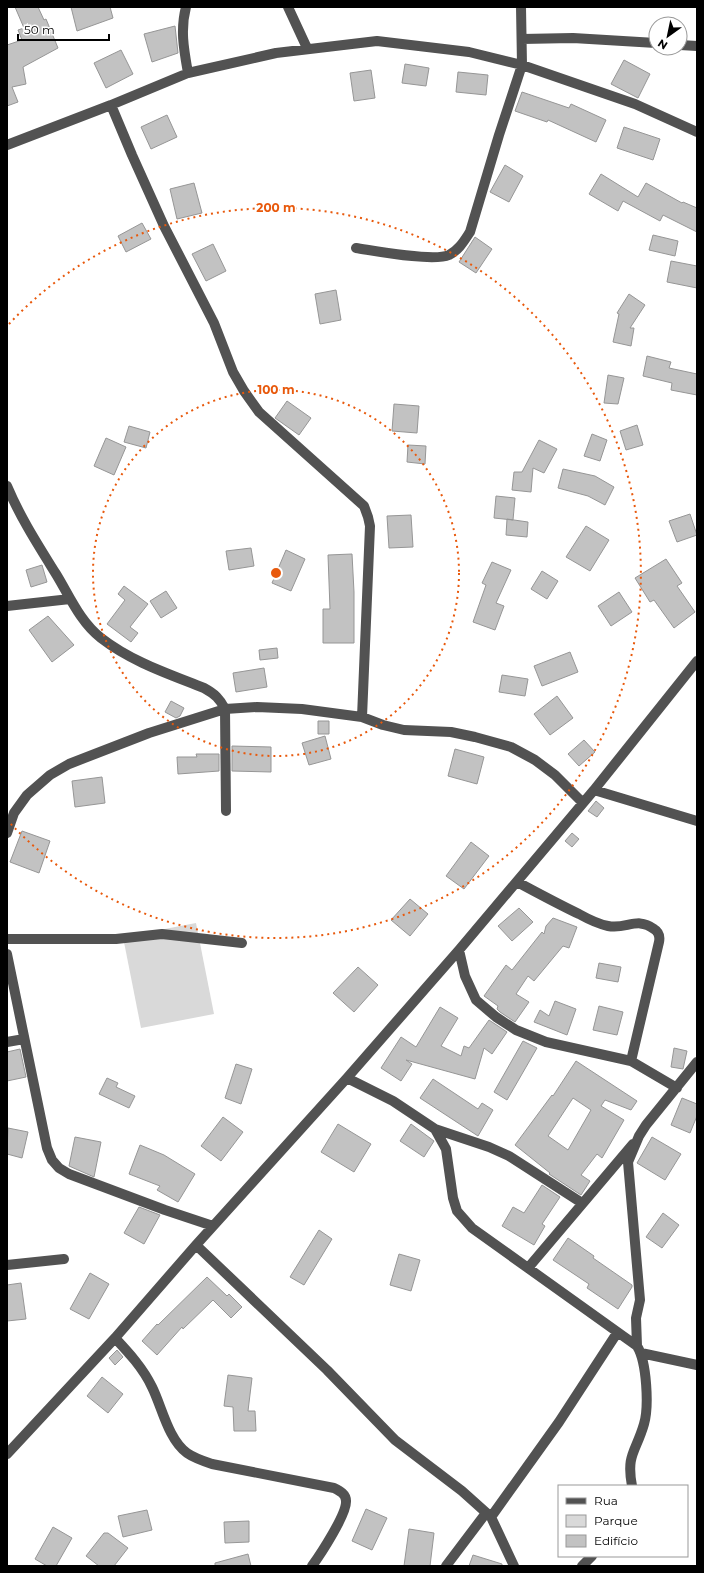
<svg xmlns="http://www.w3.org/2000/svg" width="704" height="1573" viewBox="0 0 704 1573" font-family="Montserrat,sans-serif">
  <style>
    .green { fill: #d9d9d9 }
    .building { fill: #c2c2c2; stroke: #969696; fill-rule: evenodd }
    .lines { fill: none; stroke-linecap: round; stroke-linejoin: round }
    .minor { stroke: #525252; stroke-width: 10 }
    .ring { fill: none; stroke: #e8590c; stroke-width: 2; stroke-dasharray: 2 4 }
    .centre { fill: #e8590c; stroke: #fff; stroke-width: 2 }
    .ring-label { font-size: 12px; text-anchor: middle; font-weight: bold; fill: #e8590c; stroke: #fff; stroke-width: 3.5; stroke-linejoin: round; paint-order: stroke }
  </style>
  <rect width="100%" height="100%" fill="#fff"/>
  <path class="green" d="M196,923L214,1014L141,1028L123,937Z"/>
  <path class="building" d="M15,7H38L44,20L46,19L58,48L23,67L26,84L12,87L18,102L7,106V45L22,40L18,30L24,28Z
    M71,7H110L113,18L77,31Z
    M175,26L178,53L152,62L144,34Z
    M121,50L133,74L106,88L94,63Z
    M624,60L650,74L638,98L611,84Z
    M405,64L429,68L426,86L402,83Z
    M371,70L375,98L354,101L350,73Z
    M458,72L488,75L486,95L456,92Z
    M522,92L569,108L571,104L606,120L596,142L548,120L547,122L515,111Z
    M167,115L177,137L151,149L141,127Z
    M624,127L660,139L653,160L617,148Z
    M505,165L523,176L509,202L490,192Z
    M601,174L638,197L646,183L682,203L683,202L697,208V232L663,215L660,221L623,201L618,211L589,194Z
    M194,183L202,213L177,219L170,189Z
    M142,223L151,239L126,252L118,236Z
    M653,235L678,241L675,256L649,250Z
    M475,237L492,249L476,273L459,262Z
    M213,244L226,271L206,281L192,254Z
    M671,261L697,266V288L667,282Z
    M336,290L341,320L320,324L315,294Z
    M629,294L645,305L630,328H634L631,346L613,342L619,314L617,313Z
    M647,356L671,362L669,368L697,374V395L671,390L672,383L643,376Z
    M608,375L624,378L618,404L604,403Z
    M287,401L311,418L299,435L275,418Z
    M394,404L419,406L417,433L392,431Z
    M637,425L643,445L626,450L620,431Z
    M129,426L150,432L146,448L124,442Z
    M592,434L607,440L600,461L584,456Z
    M106,438L126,447L114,475L94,466Z
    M539,440L557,449L544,473L533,468L531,492L512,490L514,472H522Z
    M408,445L426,446L425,464L407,462Z
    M563,469L595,476L614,487L605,505L588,496L558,488Z
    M496,496L515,498L513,520L494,518Z
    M690,514L697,535L677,542L669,521Z
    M411,515L413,547L389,548L387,516Z
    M507,519L528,522L527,537L506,535Z
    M586,526L609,540L590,571L566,557Z
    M251,548L254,566L229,570L226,551Z
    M286,550L305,559L291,591L272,583Z
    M352,554L354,592V643H323V609H330L328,555Z
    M666,559L682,583L677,586L695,612L674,628L654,600L650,602L635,578Z
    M492,562L511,570L496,603L504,606L495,630L473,622L486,585L482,583Z
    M42,565L47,582L31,587L26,570Z
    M542,571L558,581L547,599L531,589Z
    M124,586L148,604L130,627L138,633L131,642L107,624L125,600L118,594Z
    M166,591L177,608L161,618L150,601Z
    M619,592L632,612L611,626L598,606Z
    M48,616L74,645L52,662L29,630Z
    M277,648L278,658L260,660L259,650Z
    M570,652L578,672L542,686L534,666Z
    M264,668L267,687L236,692L233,673Z
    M502,675L528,679L525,696L499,692Z
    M557,696L573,718L550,735L534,714Z
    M171,701L184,708L180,716L176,718L165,712Z
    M318,721H329V734H318Z
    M325,736L331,759L309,765L302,743Z
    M584,740L595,752L579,766L568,754Z
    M232,746L271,747V772L232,771Z
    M455,749L484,757L477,784L448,776Z
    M196,754H219V771L178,774L177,757H197Z
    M102,777L105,803L75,807L72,781Z
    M596,801L604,808L597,817L588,811Z
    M22,831L50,841L39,873L10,862Z
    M572,833L579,839L572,847L565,841Z
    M471,842L489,856L464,889L446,876Z
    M410,899L428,914L410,936L391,920Z
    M519,908L533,922L512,941L498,926Z
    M553,918L577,927L569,948L563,946L534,981L528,976L516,994L529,1002L515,1022L500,1012L497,1009L498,1006L484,996L506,965L512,970L542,932L544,934L546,926Z
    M599,963L621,967L618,982L596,978Z
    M358,967L378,985L354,1012L333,993Z
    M555,1001L576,1009L567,1035L534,1022L540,1010L549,1016Z
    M599,1006L623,1012L617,1035L593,1030Z
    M440,1007L458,1018L441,1046L461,1056L464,1046L469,1048L489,1020L507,1032L492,1054L484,1048L475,1079L406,1060L412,1064L401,1081L381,1068L401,1037L416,1047Z
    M523,1041L537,1048L507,1100L494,1092Z
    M674,1048L687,1051L683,1069L671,1067Z
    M20,1049L26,1077L7,1081V1052Z
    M576,1061L637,1101L631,1110L605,1100L601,1106L624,1120L602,1158L597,1154L581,1175L590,1181L581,1195L549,1174L550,1173L515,1145L552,1095L553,1096ZM573,1098L591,1110L568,1150L548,1136Z
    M236,1064L252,1069L241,1104L225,1098Z
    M107,1078L118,1083L116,1087L135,1096L129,1108L99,1094Z
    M433,1079L478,1109L482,1103L493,1110L478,1136L420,1098Z
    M682,1098L697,1104V1116L690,1133L671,1125Z
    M223,1117L243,1132L221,1161L201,1146Z
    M338,1124L371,1144L354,1172L321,1152Z
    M411,1124L434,1141L424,1157L400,1141Z
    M8,1128L28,1132L22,1158L7,1154Z
    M75,1137L101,1142L94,1177L69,1166Z
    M652,1137L681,1154L665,1180L637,1163Z
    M140,1145L164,1155L195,1174L178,1202L157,1190L160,1186L129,1174Z
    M542,1185L560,1197L542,1224L545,1226L534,1245L502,1226L513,1207L524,1213Z
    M139,1207L160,1215L144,1244L124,1233Z
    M663,1213L679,1225L662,1248L646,1237Z
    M319,1230L332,1239L304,1285L290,1277Z
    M568,1238L594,1256L593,1258L632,1285V1287L618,1309L587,1288L589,1284L553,1260Z
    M399,1254L420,1260L411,1291L390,1285Z
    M90,1273L109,1284L89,1319L70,1309Z
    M207,1277L227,1296L229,1294L242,1307L231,1318L213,1300L183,1329L182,1327L157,1355L142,1341L157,1324L158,1325Z
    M21,1283L26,1319L7,1321V1285Z
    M117,1350L123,1357L115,1365L109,1358Z
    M228,1375L252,1378L248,1411H255L256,1431H234L233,1407L224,1406Z
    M102,1377L123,1394L108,1413L87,1396Z
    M366,1509L387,1518L372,1550L352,1541Z
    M147,1510L152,1530L123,1537L118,1516Z
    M249,1521V1542L225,1543L224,1522Z
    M53,1527L72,1538L56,1566H47L35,1559Z
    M409,1529L434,1533L430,1566H404Z
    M104,1533H108L128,1548L114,1566H99L86,1556Z
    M248,1554L251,1566H215V1563Z
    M473,1555L502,1564V1566H469Z"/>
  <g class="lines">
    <path class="minor" d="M186,7C180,30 184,50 188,73
      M288,7L307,48
      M522,39L573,38L656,43
      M680,45L697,46
      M111,105L132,155L164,226L214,323L233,372L244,391L259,412L364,506L368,517L370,526L362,717
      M7,145L111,105L188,73L276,53L377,41L469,52L522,65L635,104L697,132
      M356,248C376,251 433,262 449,255C459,250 464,241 470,232L499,135L522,65L521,7
      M7,486C20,517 38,545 56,574C69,595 80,622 101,638C132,662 169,674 204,688C215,694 220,699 225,709L226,811
      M7,606L70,599
      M594,790L697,821
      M7,833L14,813L27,795L50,775L69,764L149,733L225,709L257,707L302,709L362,717L383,725L404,730L451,732L475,737L511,747L535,760L555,775L582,802
      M517,882C538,893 558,904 579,914C588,919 598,924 608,926C626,930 637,916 654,929C659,932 660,937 659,942L631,1061
      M7,939H116L162,934L242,943
      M459,950L465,976L476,1000L496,1017L516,1030L546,1042L631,1061L677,1088
      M7,954L47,1148L52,1160L59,1168L69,1174L165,1210L213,1226
      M7,1042L24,1039
      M347,1078L393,1101L435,1129L446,1149L453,1198L457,1211L472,1228L637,1346C647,1362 649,1407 644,1424C636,1452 626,1454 632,1486
      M435,1129L489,1147L509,1156L582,1203
      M196,1245L327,1370L395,1440L462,1491L491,1517L514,1566
      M7,1265L64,1259
      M528,1268L633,1144
      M115,1338C129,1353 143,1368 152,1387C162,1407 168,1439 187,1453C194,1458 203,1461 212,1464L334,1488C340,1491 346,1494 346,1501C347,1514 320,1555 312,1566
      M637,1346L636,1318L640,1300L628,1162L639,1136L646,1125L697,1062
      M641,1353L697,1365
      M7,1454L115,1338L196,1245L347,1078L459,950L594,790L697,661
      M491,1517L559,1422L617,1333
      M446,1566L486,1513
      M582,1566L592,1556"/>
  </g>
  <g class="ring">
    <circle cx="276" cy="573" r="183"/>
    <path d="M9 324A365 365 0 1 1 9 822"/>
  </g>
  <circle cx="276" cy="573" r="6" class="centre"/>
  <g class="ring-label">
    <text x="276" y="212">200 m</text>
    <text x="276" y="394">100 m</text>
  </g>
  <rect width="704" height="1573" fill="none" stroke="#000000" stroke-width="16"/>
  <rect x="558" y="1485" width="130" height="72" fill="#ffffff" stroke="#999999"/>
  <rect x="566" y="1498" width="20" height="6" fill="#525252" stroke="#999999"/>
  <text x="594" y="1505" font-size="12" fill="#000000">Rua</text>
  <rect x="566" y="1515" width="20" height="12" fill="#d9d9d9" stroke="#999999"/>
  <text x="594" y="1525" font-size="12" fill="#000000">Parque</text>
  <rect x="566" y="1535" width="20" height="12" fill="#c2c2c2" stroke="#999999"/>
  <text x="594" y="1545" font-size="12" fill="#000000">Edifício</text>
  <g transform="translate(668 36) rotate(213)"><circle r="19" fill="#ffffff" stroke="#999999"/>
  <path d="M0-3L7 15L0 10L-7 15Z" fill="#000000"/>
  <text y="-6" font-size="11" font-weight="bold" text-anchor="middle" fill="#000000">N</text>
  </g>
  <path d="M18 34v6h91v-6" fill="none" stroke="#000000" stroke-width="2"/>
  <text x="24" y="34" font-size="12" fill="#000000" stroke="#ffffff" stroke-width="3" paint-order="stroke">50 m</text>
</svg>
